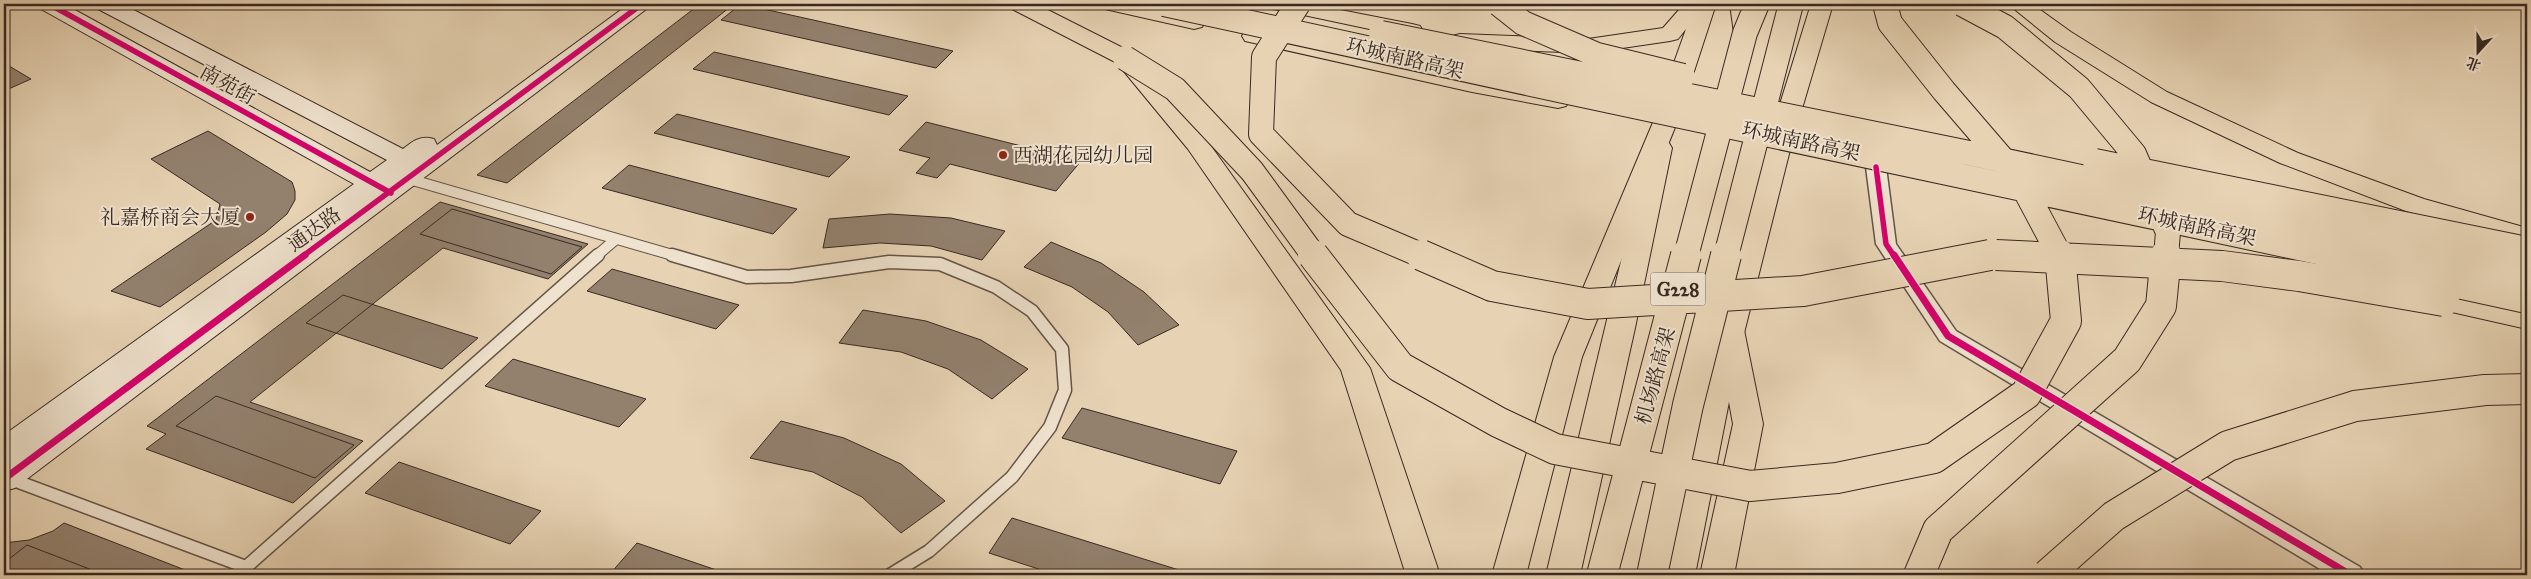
<svg xmlns="http://www.w3.org/2000/svg" width="2531" height="579" viewBox="0 0 2531 579" font-family="'IM FELL Great Primer','Noto Serif SC',serif">
  <style>
    .building { fill: #93816e; stroke: #392922 }
    .lines { fill: none; stroke-linecap: round; stroke-linejoin: round }
    .lane-far1-casing { stroke: #645446; stroke-width: 12 }
    .lane-casing { stroke: #645446; stroke-width: 15 }
    .street-casing { stroke: #645446; stroke-width: 3 }
    .secondary-casing { stroke: #392922; stroke-width: 2 }
    .primary-casing { stroke: #392922; stroke-width: 2 }
    .highway-casing { stroke: #392922; stroke-width: 2 }
    .lane-far1 { stroke: #efe2ce; stroke-width: 10 }
    .lane { stroke: #efe2ce; stroke-width: 12 }
    .street { fill: #efe2ce; fill-rule: evenodd }
    .secondary { fill: #efe2ce; fill-rule: evenodd }
    .primary { fill: #e7d3b4; fill-rule: evenodd }
    .highway { fill: #e7d3b4; fill-rule: evenodd }
    .highway-bridge-far1-casing { stroke: #392922; stroke-width: 26; stroke-linecap: butt }
    .highway-bridge-casing { stroke: #392922; stroke-width: 32; stroke-linecap: butt }
    .highway-bridge-far1 { stroke: #e7d3b4; stroke-width: 24 }
    .highway-bridge { stroke: #e7d3b4; stroke-width: 30 }
    .cycleway-far1-casing { stroke: #efe2ce; stroke-width: 8 }
    .cycleway-casing { stroke: #efe2ce; stroke-width: 10 }
    .cycleway-far1 { stroke: #d6006c; stroke-width: 5.5 }
    .cycleway { stroke: #d6006c; stroke-width: 7 }
    .poi-dot { fill: #8f2418; stroke: #efe2ce; stroke-width: 2 }
    .labels { text-anchor: middle; dominant-baseline: central; stroke-width: 4; stroke-linejoin: round; paint-order: stroke }
    .shield { fill: #efe2ce; stroke: #706056; stroke-width: 1 }
    .shield-label { font-size: 19px; font-weight: bold; fill: #392922 }
    .street-label { font-size: 20px; fill: #392922; stroke: #efe2ce }
    .poi-label { font-size: 20px; fill: #392922; stroke: #efe2ce; text-anchor: start }
  </style>
  <rect width="100%" height="100%" fill="#e7d3b4"/>
  <filter id="stains"><feTurbulence type="fractalNoise" baseFrequency=".004" numOctaves="4"/><feColorMatrix values="0 0 0 0 .2 0 0 0 0 .09 0 0 0 0 .02 0 0 0 .5 -.17"/></filter>
  <radialGradient id="worn" r=".72"><stop offset=".6" stop-color="#630" stop-opacity="0"/><stop offset="1" stop-color="#630" stop-opacity=".3"/></radialGradient>
  <path class="building" d="M700,4H734L507,183L477,175Z
    M741,4L953,51L936,68L721,20Z
    M714,52L908,96L889,115L693,69Z
    M4,63L31,79L4,91Z
    M677,114L850,157L829,177L654,133Z
    M926,122L1081,161L1056,191L950,164L937,178L916,173L930,158L899,150Z
    M208,131L292,182L295,191V200L287,214L266,232L160,307L111,291L216,220L220,204L151,159Z
    M629,165L797,209L773,234L602,188Z
    M440,202L588,244L548,279L443,248L250,402L363,441L293,503L146,449L166,434L147,426Z
    M452,209L582,247L551,274L420,234Z
    M890,214L951,218L1005,231L982,260L931,246L880,243L823,248L829,219Z
    M1051,242L1101,263L1144,292L1179,325L1138,345L1108,312L1072,287L1024,267Z
    M612,269L739,305L716,329L587,291Z
    M343,295L478,338L442,369L306,323Z
    M863,310L926,321L981,340L1028,369L992,399L948,369L901,352L839,343Z
    M513,359L646,399L619,427L485,386Z
    M216,396L354,445L315,478L176,426Z
    M1082,408L1237,451L1220,484L1062,438Z
    M781,421L844,438L901,464L945,501L901,533L862,497L813,472L750,458Z
    M399,462L541,511L510,544L365,493Z
    M1012,518L1179,570L1176,575H1057L989,553Z
    M64,523L198,575H4V543L29,540L53,531Z
    M637,543L731,575H609Z
    M27,545L105,575H4V563Z"/>
  <g class="lines">
    <g class="lane-far1-casing">
      <path id="lane-far1" d="M409,179L676,256
        M596,256L615,240"/>
    </g>
    <g class="lane-casing">
      <path id="lane" d="M672,255L747,277L791,276L889,262L940,264L996,287L1032,311L1062,349L1065,390L1050,427L1012,477L929,551L890,575
        M8,478L246,567
        M237,575L598,255"/>
    </g>
    <g class="street-casing">
      <path id="street" d="M1876,161L1883,163L1886,167L1896,244L1956,331L2360,567L2364,575H2330L1940,341L1876,244L1866,167L1869,163Z"/>
    </g>
    <g class="secondary-casing">
      <path id="secondary" d="M39,4H64L370,172L387,160L98,9L95,4H122L403,149C413,141 420,135 434,139L437,145L629,4H653L15,488L4,491V435L354,184L41,9Z"/>
    </g>
    <g class="primary-casing">
      <path id="primary" d="M1103,4H1141L1202,17L1205,22L1202,27L1194,29L1105,9Z
        M1269,4H1310L1412,24L1420,26L1423,31L1420,36L1412,38L1280,10L1272,9Z
        M1684,4H1716L1685,99L1681,104L1673,106L1665,104L1661,99L1686,29L1678,39L1670,41L1588,53L1460,48L1452,46L1449,41L1452,36L1460,34L1588,39L1663,28Z
        M1811,4H1833L1791,146L1737,361L1695,575H1661L1707,361L1767,146Z
        M1253,29L1472,78L1558,94L1566,96L1570,101L1566,106L1558,108L1472,92L1245,41L1242,36L1245,31Z
        M1660,141L1669,143L1672,148L1635,328L1580,575H1546L1648,148L1651,143Z"/>
    </g>
    <g class="highway-casing">
      <path id="highway" d="M1010,4H1036L1133,53L1206,139L1370,368L1440,575H1406L1341,370L1188,149L1117,63L1012,9Z
        M1730,4H1752L1756,33L1753,38L1745,40L1737,38L1734,33Z
        M2008,4H2032L2071,32L2167,92L2298,153L2424,199L2527,228V245L2406,211L2280,163L2151,102L2055,42Z
        M1666,113L1674,115L1678,120L1582,357L1526,575H1492L1554,357L1654,120L1658,115Z
        M2444,292L2527,309V329L2434,308L2430,301L2434,294Z
        M1730,320L1740,323L1744,330L1763,424L1734,575H1700L1733,424L1716,330L1720,323Z"/>
    </g>
    <use href="#lane-far1" class="lane-far1"/>
    <use href="#lane" class="lane"/>
    <use href="#street" class="street"/>
    <use href="#secondary" class="secondary"/>
    <use href="#primary" class="primary"/>
    <use href="#highway" class="highway"/>
    <g class="highway-bridge-far1-casing">
      <path id="highway-bridge-far1" d="M1164,4C1554,91 1946,171 2336,256
        M1298,4L1264,57L1261,134L1348,224L1423,256
        M1499,4L1523,23L1597,55L1683,76
        M1885,4L1890,23L1944,91L2018,177L2060,256
        M1962,4L2005,27L2079,88L2134,154L2168,232L2166,256
        M1381,33L1969,153L2450,256
        M1125,58L1175,89L1252,171L1314,256
        M2095,161L2527,249
        M1686,256L1745,33L1757,4
        M1726,256L1791,4
        M1983,256H2022"/>
    </g>
    <g class="highway-bridge-casing">
      <path id="highway-bridge" d="M1313,255L1400,367L1498,422L1555,449L1750,486L1837,478L1934,458L2026,394L2066,321L2060,255
        M1421,255L1492,286L1588,304L1803,291L1990,255
        M1996,255L2222,266L2299,276L2444,301
        M2330,255L2527,298
        M2444,255L2527,273
        M1602,575L1686,255
        M1652,575L1688,405L1726,255
        M1919,575L1938,530L2127,360L2161,306L2166,255
        M2047,575L2114,516L2228,446L2355,406L2485,390L2527,389"/>
    </g>
    <use href="#highway-bridge-far1" class="highway-bridge-far1"/>
    <use href="#highway-bridge" class="highway-bridge"/>
    <g class="cycleway-far1-casing">
      <path id="cycleway-far1" d="M49,4L391,193
        M1876,167L1886,244L1894,256
        M303,256L642,4"/>
    </g>
    <g class="cycleway-casing">
      <path id="cycleway" d="M1894,255L1948,336L2351,575
        M4,479L305,255"/>
    </g>
    <use href="#cycleway-far1" class="cycleway-far1"/>
    <use href="#cycleway" class="cycleway"/>
  </g>
  <g class="poi-dot">
    <circle cx="1003" cy="155" r="5"/>
    <circle cx="250" cy="217" r="5"/>
  </g>
  <g class="labels">
    <rect class="shield" x="1650.5" y="272.5" width="55" height="33" rx="4"/>
    <g class="shield-label">
      <text x="1678" y="289">G228</text>
    </g>
    <g class="street-label">
      <text transform="translate(1405 58) rotate(13)">环城南路高架</text>
      <text transform="translate(228 84) rotate(29)">南苑街</text>
      <text transform="translate(1801 141) rotate(12)">环城南路高架</text>
      <text transform="translate(2197 226) rotate(12)">环城南路高架</text>
      <text transform="translate(314 229) rotate(-36)">通达路</text>
      <text transform="translate(1655 376) rotate(-75)">机场路高架</text>
    </g>
    <g class="poi-label">
      <text x="1013" y="155">西湖花园幼儿园</text>
      <text x="240" y="217" text-anchor="end">礼嘉桥商会大厦</text>
    </g>
  </g>
  <rect width="2531" height="579" fill="none" stroke="#e7d3b4" stroke-width="20"/>
  <rect x="5" y="5" width="2521" height="569" fill="none" stroke="#392922" stroke-width="2.5"/>
  <rect x="10" y="10" width="2511" height="559" fill="none" stroke="#392922"/>
  <g transform="translate(2478 52) rotate(201)" stroke="#efe2ce" stroke-width="4" paint-order="stroke">
  <path d="M0-4L9 19L0 12L-9 19Z" fill="#392922"/>
  <text y="-8" font-size="14" font-weight="bold" text-anchor="middle" fill="#392922">北</text>
  </g>
  <rect width="100%" height="100%" filter="url(#stains)"/>
  <rect width="100%" height="100%" fill="url(#worn)"/>
</svg>
